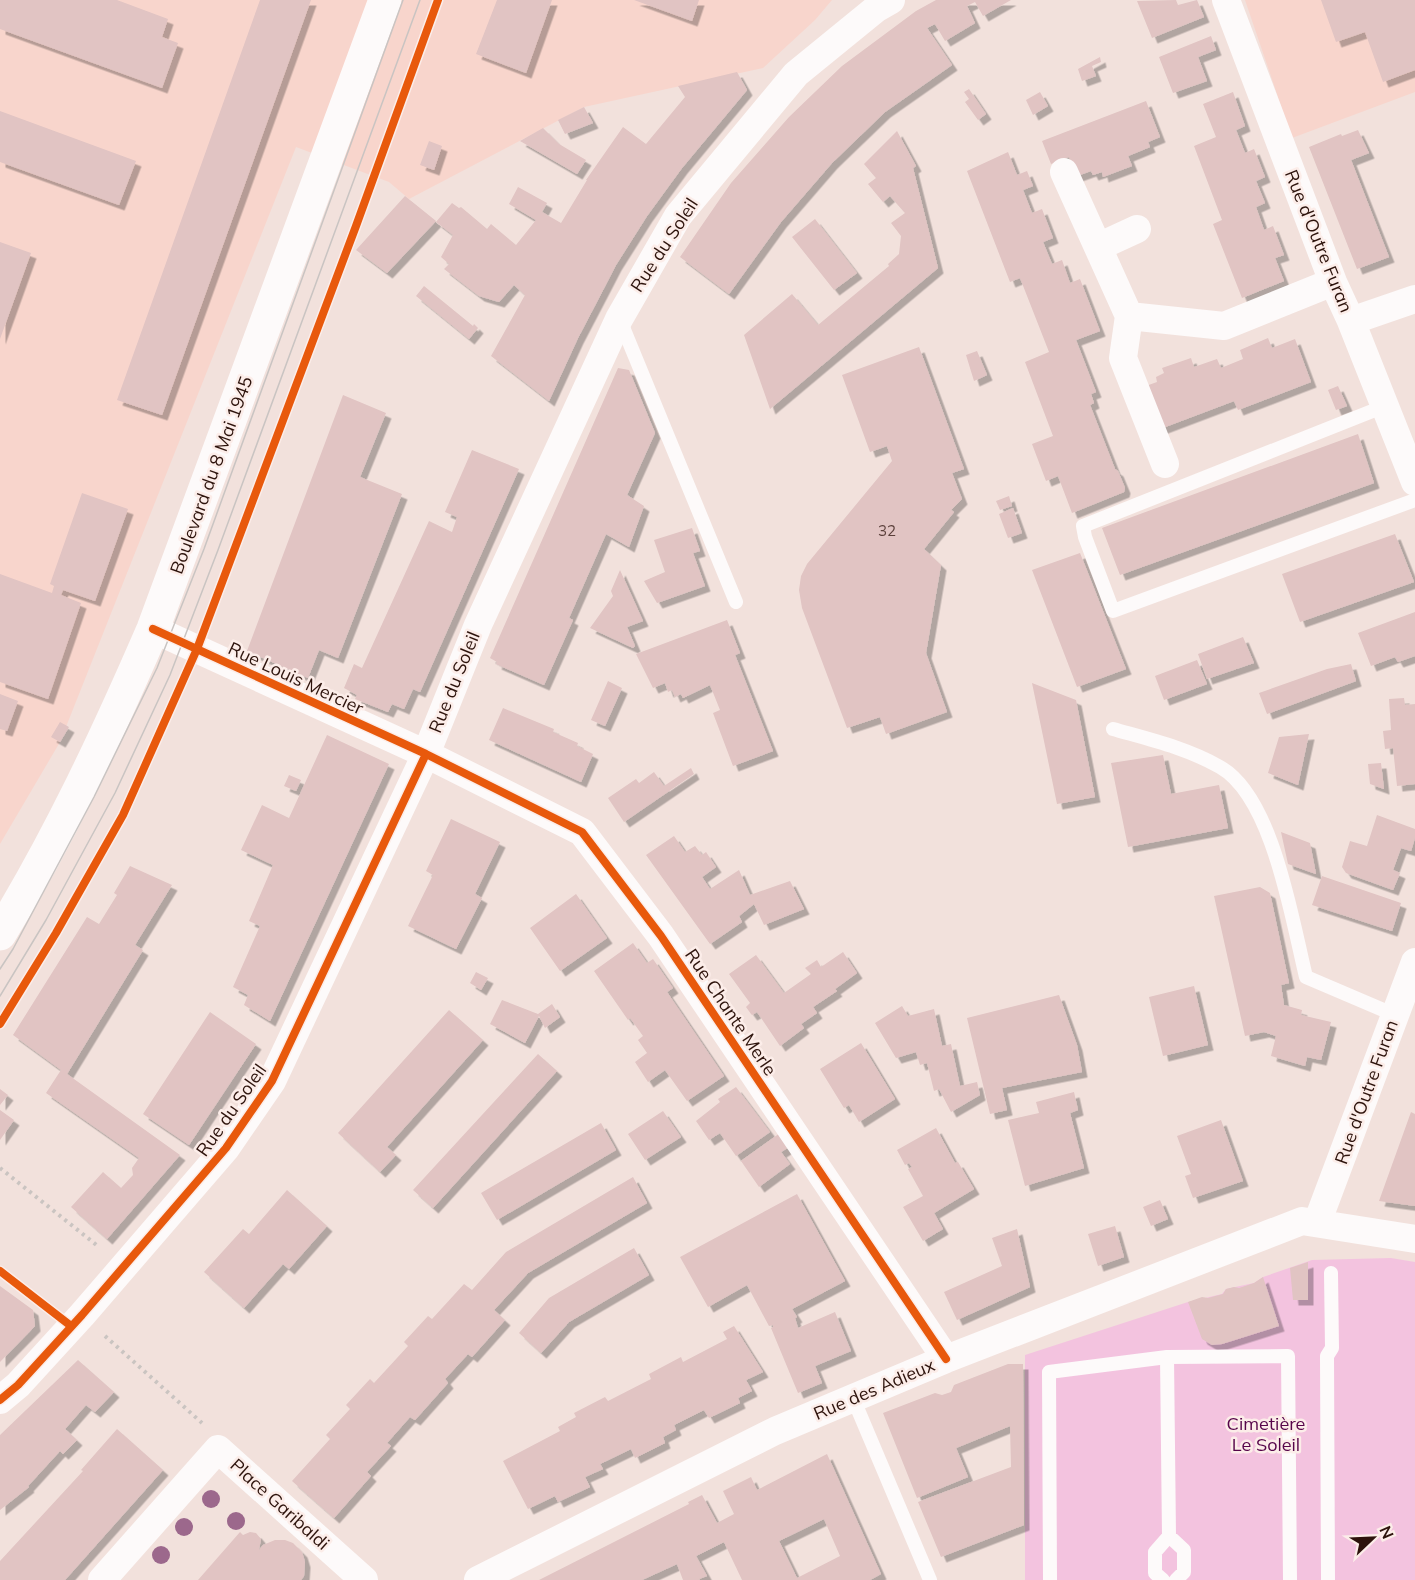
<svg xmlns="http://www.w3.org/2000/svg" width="1415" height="1580" viewBox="0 0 1415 1580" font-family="Mulish,sans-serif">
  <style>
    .built { fill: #f8d5cc }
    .green { fill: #f3c3df }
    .building { fill: #e1c4c3; fill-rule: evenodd; filter: url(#shadow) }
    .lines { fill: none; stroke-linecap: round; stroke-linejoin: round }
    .path { stroke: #cac4c1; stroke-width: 4; stroke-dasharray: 3 4.5; stroke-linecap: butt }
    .lane { stroke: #fdfafa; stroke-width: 14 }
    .street { stroke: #fdfafa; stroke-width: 28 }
    .secondary { stroke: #fdfafa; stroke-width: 33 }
    .tram { stroke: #c9c4c2; stroke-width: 1.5 }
    .cycleway-casing { stroke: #fcede9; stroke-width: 11 }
    .cycleway { stroke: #e8590c; stroke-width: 8 }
    .tree { fill: #9c688c }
    .labels { text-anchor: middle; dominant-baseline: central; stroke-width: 5; stroke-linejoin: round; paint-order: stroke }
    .number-label { font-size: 15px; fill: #5a3f3a }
    .street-label { font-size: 18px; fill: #2d130c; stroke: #fcede9 }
    .park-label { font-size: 18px; fill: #56054a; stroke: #fcede9 }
  </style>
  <defs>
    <filter id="shadow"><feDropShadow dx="5.5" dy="5.5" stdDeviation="0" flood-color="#0004"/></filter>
  </defs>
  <rect width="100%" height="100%" fill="#f2e1dc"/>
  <path class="built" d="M0,0H832L815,20L763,68L584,107L409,199L389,182L296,147L60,742L0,844Z
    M1245,0H1415V92L1292,138Z"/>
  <path class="green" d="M1391,1258L1415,1262V1580H1025V1355L1188,1302L1222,1294L1226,1289L1254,1283L1263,1277L1312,1260Z"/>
  <path class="building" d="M0,0H117L168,19L162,37L178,43L162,88L0,29Z
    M260,0H311L162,415L117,400Z
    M497,0H552L526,73L476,54Z
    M634,0H699L692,21Z
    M936,0H1011L983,16L975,2L967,6L975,23L945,41L935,24L927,28L952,65L885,112L832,163L781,222L729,294L680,257L731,183L789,117L842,66L916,11Z
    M1176,0L1178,5L1197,0L1204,17L1152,38L1137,1Z
    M1321,0H1415V70L1383,82L1365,32L1336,42Z
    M1211,36L1216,50L1198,57L1207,81L1173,93L1159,57Z
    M1100,57L1101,62L1092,66L1096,76L1082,81L1078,69Z
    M737,72L747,90L682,168L647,216L616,265L601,294L578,338L549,401L491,356L525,295L514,285L499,302L479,296L444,269L449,264L441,257L453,235L436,222L452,203L459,208L461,207L487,229L491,224L516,245L536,220L509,204L518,187L547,203L542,212L561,223L587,180H586L623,127L646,144L685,97L678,86Z
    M969,89L986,114L978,120L965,102L969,99L964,92Z
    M1040,92L1048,106L1033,115L1026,100Z
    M1233,92L1245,126L1236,130L1245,153L1254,149L1265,177L1256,181L1265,203L1256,207L1264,230L1273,226L1284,255L1275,258L1284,281L1242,298L1213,224L1222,220L1194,146L1216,137L1203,104Z
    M1146,101L1160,137L1148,142L1150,147L1128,156L1132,166L1103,177L1102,172L1093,175L1091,171L1077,176L1069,157L1051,164L1042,141Z
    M584,107L593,123L565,134L558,120Z
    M0,111L136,161L119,205L0,162Z
    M543,128L559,144L586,160L577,174L520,141Z
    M1358,130L1369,153L1351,160L1389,257L1357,269L1309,147L1341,134L1342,136Z
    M897,131L916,166L913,168L938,268L770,409L744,335L792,294L818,325L889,266L888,264L899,254L901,236L891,223L905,213L890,196L883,202L868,184L876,178L864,164Z
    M429,141L442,146L434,170L420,165Z
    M1008,152L1017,175L1027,171L1033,186L1023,190L1032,213L1042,209L1053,238L1043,242L1052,264L1062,260L1070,283L1080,279L1100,331L1076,340L1096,392L1091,394L1094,403L1090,405L1115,469L1118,471L1125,488L1124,492L1072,513L1058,476L1046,481L1032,444L1053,436L1025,362L1049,352L1020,278L1010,282L967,171Z
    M405,196L436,221L387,273L356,250Z
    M815,219L857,273L834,290L792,237Z
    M0,242L31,253L0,339Z
    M424,286L473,326L474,324L478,328L469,339L416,296Z
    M1268,338L1272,348L1295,339L1311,382L1238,410L1234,401L1160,429L1143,387L1157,382L1156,377L1164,373L1162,368L1191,358L1194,367L1217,359L1221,368L1243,359L1240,350Z
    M919,347L964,469L952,473L962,499L951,510L954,512L924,549L941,565L926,653L947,712L886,734L880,717L847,728L802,608L799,590L801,576L807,564L892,461L887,446L870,452L842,375Z
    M977,351L987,375L974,381L966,355Z
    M618,368L629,370L655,433L627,495L644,506L629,547L606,534L569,618L573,620L544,685L496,664L497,662L490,658Z
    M1338,386L1347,406L1336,410L1328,390Z
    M343,395L386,413L360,477L402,494L338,658L319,650L308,678L247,651Z
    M1358,434L1374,483L1120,575L1102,528Z
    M472,450L519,469L420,692L413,689L404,709L392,704L388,712L355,699L357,695L344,688L354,664L362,668L429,521L452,532L457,517L445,512Z
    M82,493L128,509L95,601L63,590L61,595L81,603L48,699L0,682V574L52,593L54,586L50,584Z
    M1009,496L1012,506L1000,510L996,501Z
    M1013,508L1022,533L1008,538L999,514Z
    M692,528L700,551L693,553L705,586L657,603L644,581L665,572L654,540Z
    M1395,534L1414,582L1300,622L1282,574Z
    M1080,553L1126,669L1077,687L1032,570Z
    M620,570L643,621L627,627L635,646L633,648L590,628L613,596L611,591Z
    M1415,612V656L1398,662L1395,657L1371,666L1358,633Z
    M727,620L740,653L735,655L773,751L733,766L713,713L720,710L710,685L683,698L681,694L675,697L672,690L668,692L665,683L653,688L636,654Z
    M1243,637L1254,663L1207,679L1198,654Z
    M1197,660L1207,684L1164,700L1155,676Z
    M1351,664L1356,681L1267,714L1259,693L1327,669Z
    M608,681L622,688L605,726L591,720Z
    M1032,683L1076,700L1095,797L1057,804Z
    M0,694L18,701L7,731L0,729Z
    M1404,698L1405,705L1415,704V784L1397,786L1393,748L1385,749L1383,731L1391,730L1389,699Z
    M503,708L554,729L553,732L578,743L577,746L593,754L581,782L489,740Z
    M60,722L69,727L60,742L51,737Z
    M1309,734L1298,785L1268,773L1279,737Z
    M327,735L389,764L270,1021L244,1005L248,995L233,987L260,926L249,921L273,865L241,850L262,805L289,818Z
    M1163,755L1171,794L1219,785L1228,828L1128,847L1111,763Z
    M1381,763L1384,789L1370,784L1368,764Z
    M691,768L694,774L624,822L608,798L636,779L639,783L654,772L664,786Z
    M289,775L301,780L296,791L284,786Z
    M1377,815L1415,829V838L1411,851L1401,848L1393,870L1400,873L1393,890L1346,873L1342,867L1350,841L1367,846Z
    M451,819L500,842L475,894L482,898L456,949L408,926L433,875L426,871Z
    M1281,832L1310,843L1316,874L1288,864Z
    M674,836L685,852L695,846L702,855L706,852L716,867L702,877L710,889L739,870L750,895L790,881L804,909L764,925L754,904L739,916L742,922L710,944L646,855Z
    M130,866L172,885L135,945L143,950L67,1074L180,1155L107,1239L71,1207L103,1172L121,1188L133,1175L132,1168L139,1158L46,1093L61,1070L13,1035L87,917L99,924L117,895L114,893Z
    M1322,876L1401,903L1392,931L1312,905Z
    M1260,887L1270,893L1289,983L1281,985L1284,1005L1302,1010L1301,1015L1331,1022L1321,1060L1307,1057L1305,1066L1271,1056L1276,1036L1264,1032L1245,1036L1214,896Z
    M576,894L607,938L560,971L530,928Z
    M633,943L647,963L653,959L673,988L667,992L724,1076L687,1101L665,1070L648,1082L635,1062L647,1053L638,1040L643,1036L630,1018L628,1020L594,971Z
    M843,952L857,973L835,989L837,991L813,1007L817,1013L801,1024L804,1028L780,1046L757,1012L752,1015L751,1014L746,1007L750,1003L729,974L756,955L784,993L811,974L805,968L817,960L821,967Z
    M476,972L488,978L481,990L470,983Z
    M1194,986L1208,1045L1163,1056L1149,997Z
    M1059,995L1077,1045L1082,1072L1002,1088L1007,1110L990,1114L967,1018Z
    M502,1000L538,1014L552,1004L560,1017L545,1028L539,1016L525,1043L490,1024Z
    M902,1006L908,1016L934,1009L942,1046L951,1044L960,1086L977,1082L980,1095L951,1112L939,1089L934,1091L927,1063L920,1065L916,1052L896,1058L875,1023Z
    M449,1010L483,1040L387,1147L396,1155L380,1172L338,1133Z
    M210,1012L256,1044L189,1145L143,1114Z
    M861,1043L895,1099L859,1122L849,1105L844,1108L820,1069Z
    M538,1054L557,1071L433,1208L413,1190Z
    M736,1087L770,1132L736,1156L720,1133L709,1140L696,1121L720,1102L718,1099Z
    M0,1089L8,1095L0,1105Z
    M1074,1092L1078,1110L1070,1113L1084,1168L1025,1186L1008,1120L1039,1113L1036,1102Z
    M0,1110L14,1120L0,1140Z
    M663,1111L681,1137L645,1160L628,1134Z
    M1411,1112L1415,1114V1206L1379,1201Z
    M1221,1120L1243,1181L1193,1198L1185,1176L1191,1174L1177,1136Z
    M601,1123L616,1150L497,1220L481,1193Z
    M936,1128L955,1163L958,1162L974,1189L934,1213L943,1229L923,1241L903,1207L923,1196L908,1169L912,1167L909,1163L905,1165L897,1150Z
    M780,1133L789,1147L781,1152L790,1164L759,1187L741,1161Z
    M633,1177L647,1203L528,1273L494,1310L505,1320L472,1357L468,1354L445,1379L448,1383L415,1420L410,1417L387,1443L391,1446L367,1472L371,1476L334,1518L292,1481L330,1439L326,1435L350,1409L346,1405L370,1379L374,1383L408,1346L404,1342L428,1316L432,1319L464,1284L472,1290L506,1252Z
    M287,1190L327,1226L289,1269L283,1264L244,1308L204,1272L243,1229L249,1234Z
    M797,1194L845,1281L792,1309L797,1317L795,1318L798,1328L835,1312L851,1351L815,1366L822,1383L798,1393L771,1328L773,1327V1325L769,1326L747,1285L708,1307L680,1257Z
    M1160,1200L1168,1219L1151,1226L1143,1207Z
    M1115,1226L1124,1257L1098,1266L1088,1234Z
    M1017,1229L1030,1287L957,1320L944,1292L1002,1266L992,1238Z
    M634,1248L649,1275L569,1322L541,1353L519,1333L549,1298Z
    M1308,1262V1300H1293L1290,1268Z
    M1263,1277L1279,1326L1222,1344L1212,1345L1202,1339L1188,1302L1202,1297L1208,1298L1223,1294L1226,1289L1234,1287L1239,1288L1254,1283Z
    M0,1286L33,1310L35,1326L0,1362Z
    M734,1326L763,1372L746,1380L752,1391L738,1398L740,1403L709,1418L704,1410L674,1425L676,1430L663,1437L665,1443L635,1458L631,1449L600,1464L603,1469L585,1477L590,1487L558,1502L555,1496L528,1509L503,1461L560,1431L558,1427L576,1417L574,1413L605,1397L608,1401L651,1379L649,1374L681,1357L683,1362L727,1339L723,1332Z
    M78,1360L114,1392L95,1412L86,1405L65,1429L77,1440L63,1454L60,1451L28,1486L29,1487L0,1510V1435Z
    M1008,1364H1023L1024,1525L941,1557L918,1502L1011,1467L1010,1426L956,1448L968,1477L917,1498L883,1413L935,1393L942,1395L951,1392L954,1385Z
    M117,1429L163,1470L65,1580H0V1561L83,1471L81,1470Z
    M827,1454L881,1574L870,1580H742L724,1542L696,1556L707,1576L699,1579L700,1580H683L677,1564L642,1580H539L689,1504L688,1502L702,1495L717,1523L734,1514L723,1491L751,1477L757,1490ZM824,1519L840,1556L797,1578L779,1541Z
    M240,1532L243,1535L250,1532L256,1533L261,1539L259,1550L263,1545L275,1540H285L293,1543L302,1552L305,1562L304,1576L301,1580H198Z"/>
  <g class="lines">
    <path class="path" d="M0,1168L99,1247
      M105,1336L202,1423"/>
    <path class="lane" d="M620,320L736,602
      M1385,406L1083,526L1085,537L1113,611L1415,500
      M1113,729C1148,739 1187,748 1220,767C1273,797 1292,920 1306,977L1395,1015
      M853,1398L930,1580
      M1169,1536L1184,1550V1572L1176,1580
      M1050,1580L1049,1372L1167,1357L1288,1356L1290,1580
      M1163,1580L1155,1573V1552L1169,1536L1167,1357
      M1328,1580L1327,1356L1332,1348L1331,1273"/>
    <path class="street" d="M1226,0L1333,282L1351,321L1415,482
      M1064,172L1129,316L1224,326L1333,282
      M1098,247L1137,229
      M1129,316L1123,358L1165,464
      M1351,321L1415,299
      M153,629L426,754L582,832L661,936L946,1359
      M1317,1223L1415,962
      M0,1400L18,1385L82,1315L226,1148L272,1081L426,754L478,625L619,319L678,216L796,74L877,8L891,0
      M102,1580L218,1449L364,1580
      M478,1580L775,1431L946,1359L1302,1221L1415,1239"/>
    <path class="secondary" d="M0,934C60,836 108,733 153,629L385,0"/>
    <path class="tram" d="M0,969L13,949L94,797L157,668L204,549L403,0
      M0,996L46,920L115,793L170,675L218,550L420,0"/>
    <g class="cycleway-casing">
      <path id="cycleway" d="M153,629L426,754L582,832L661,936L946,1359
        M0,1024L56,933L123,815L197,649L356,226L438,0
        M0,1271L71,1326
        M0,1400L18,1385L82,1315L226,1148L272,1081L426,754"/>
    </g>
    <use href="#cycleway" class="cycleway"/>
  </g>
  <g class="tree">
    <circle cx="211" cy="1499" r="9"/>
    <circle cx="236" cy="1521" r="9"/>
    <circle cx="184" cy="1527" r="9"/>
    <circle cx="161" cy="1555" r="9"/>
  </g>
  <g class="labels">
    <g class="number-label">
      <text x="887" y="530">32</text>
    </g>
    <g class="street-label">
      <text transform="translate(1319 241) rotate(68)">Rue d'Outre Furan</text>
      <text transform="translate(664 245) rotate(-57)">Rue du Soleil</text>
      <text transform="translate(211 475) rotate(-70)">Boulevard du 8 Mai 1945</text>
      <text transform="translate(296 678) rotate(25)">Rue Louis Mercier</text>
      <text transform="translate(454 682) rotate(-68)">Rue du Soleil</text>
      <text transform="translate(731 1012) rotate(56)">Rue Chante Merle</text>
      <text transform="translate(1366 1092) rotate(-70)">Rue d'Outre Furan</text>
      <text transform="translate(231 1110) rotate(-55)">Rue du Soleil</text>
      <text transform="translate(874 1389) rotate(-23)">Rue des Adieux</text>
      <text transform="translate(280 1504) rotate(42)">Place Garibaldi</text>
    </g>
    <g class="park-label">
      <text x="1266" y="1423">Cimetière<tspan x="1266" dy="21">Le Soleil</tspan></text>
    </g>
  </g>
  <g transform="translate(1373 1538) rotate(67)" stroke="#fcede9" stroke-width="4.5" paint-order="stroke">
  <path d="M0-4.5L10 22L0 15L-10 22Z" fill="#2d130c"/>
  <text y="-9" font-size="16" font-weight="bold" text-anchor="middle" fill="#2d130c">N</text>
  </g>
</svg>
